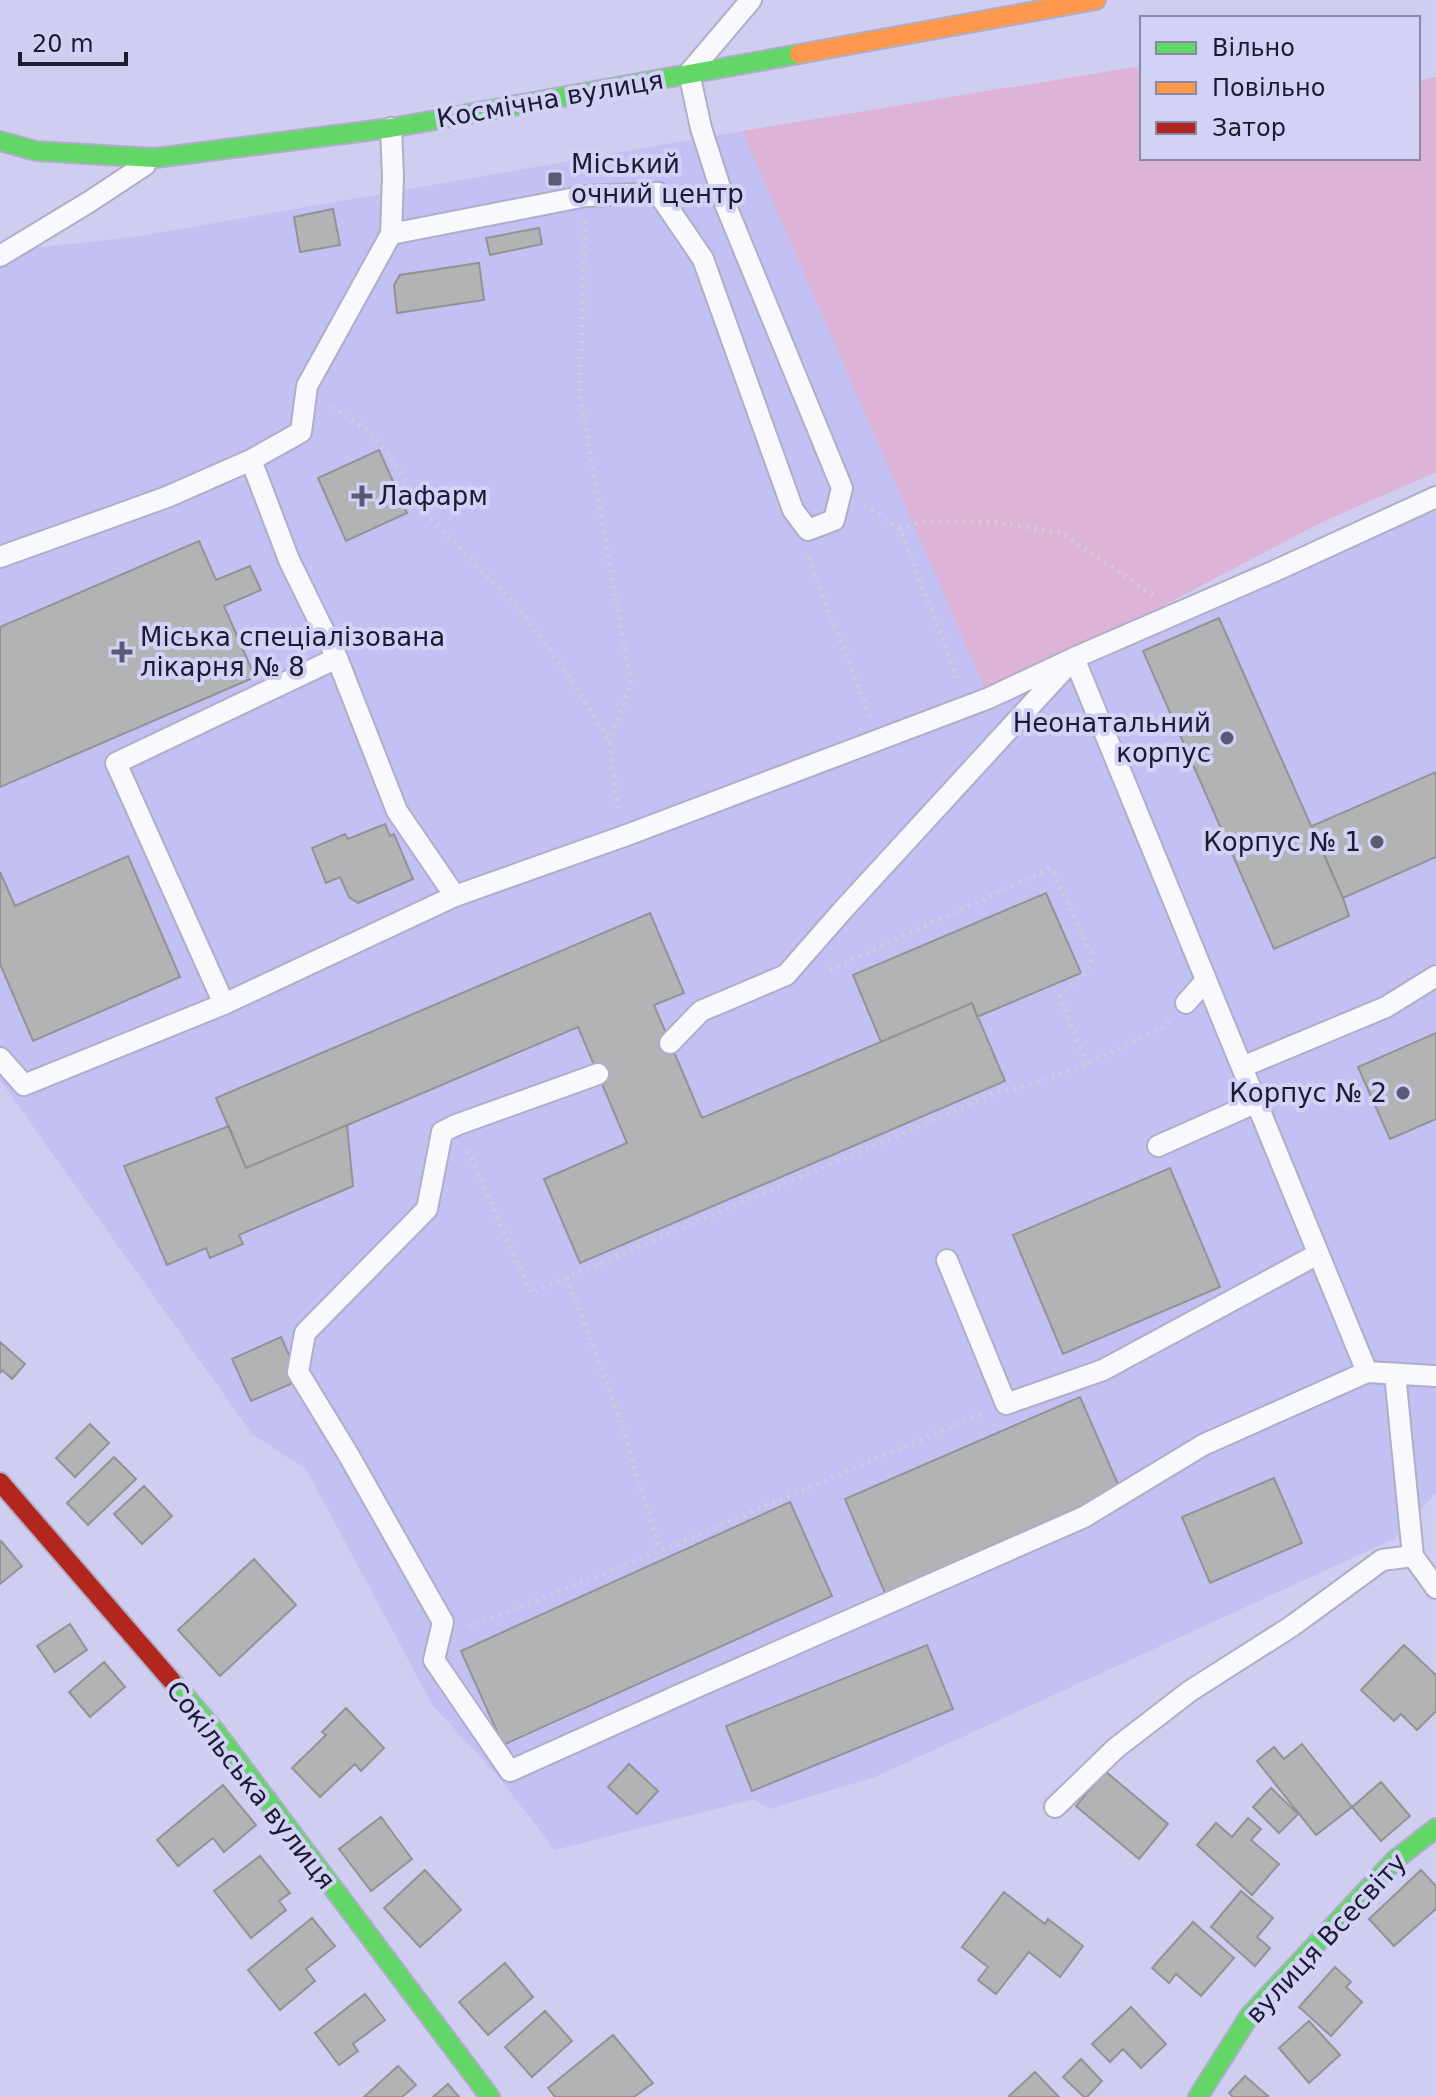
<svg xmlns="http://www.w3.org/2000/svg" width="1436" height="2097" viewBox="0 0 1436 2097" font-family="'DejaVu Sans',sans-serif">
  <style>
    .built { fill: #c3c0f4 }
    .green { fill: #ddb3d8 }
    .building { fill: #b3b2b5; stroke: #949295; stroke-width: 2 }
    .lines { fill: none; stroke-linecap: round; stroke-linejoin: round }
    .lane-casing { stroke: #afaec8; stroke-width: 24 }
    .fast-casing { stroke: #afaec8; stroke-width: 22 }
    .slow-casing { stroke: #afaec8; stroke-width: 22 }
    .jam-casing { stroke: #afaec8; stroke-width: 22 }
    .path { stroke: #cfcfd8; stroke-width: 5; stroke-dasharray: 2 6; stroke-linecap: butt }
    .lane { stroke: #f8f8fd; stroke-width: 20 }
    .fast { stroke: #63d668; stroke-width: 18 }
    .slow { stroke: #ff974d; stroke-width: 18 }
    .jam { stroke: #b3261e; stroke-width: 18 }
    .poi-dot { fill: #5b5a74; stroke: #d2d1f6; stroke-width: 3 }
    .labels { text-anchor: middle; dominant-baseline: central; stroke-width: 8; stroke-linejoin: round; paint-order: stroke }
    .street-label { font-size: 26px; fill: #1c1b31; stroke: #d2d1f6 }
    .poi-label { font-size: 26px; fill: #1c1b31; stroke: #d2d1f6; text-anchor: start }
  </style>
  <rect width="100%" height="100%" fill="#d0cef0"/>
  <path class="built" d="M742,131L989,697L1436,497V1493L1394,1539L875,1777L769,1809L754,1799L555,1850L496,1774L433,1706L306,1469L252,1434L0,1080V252L140,236Z"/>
  <path class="green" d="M1135,67L1142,73V158H1418V81L1436,77V472L1318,524L989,698L742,131Z"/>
  <path class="building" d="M333,209L340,245L300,252L294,217Z
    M539,228L542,244L490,255L486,238Z
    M479,263L484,300L397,313L394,285L400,275Z
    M379,450L407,513L346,541L318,478Z
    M199,541L216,580L250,566L261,590L224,606L255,677L0,787V627Z
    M1219,618L1343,898L1349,916L1274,949L1143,651Z
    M1436,772V857L1343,898L1312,826Z
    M385,824L390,836L394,834L413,879L358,903L349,897L340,877L326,883L312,848L345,834L348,839Z
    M128,856L180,977L33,1041L0,964V872L15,906Z
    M1046,893L1081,973L977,1017L972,1003L881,1042L853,975Z
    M650,913L684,993L654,1005L702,1118L972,1003L1005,1081L580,1263L544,1179L627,1143L578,1027L246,1168L216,1098Z
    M1436,1033V1119L1390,1139L1358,1067Z
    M347,1125L353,1186L239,1235L243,1244L210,1258L206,1248L167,1265L124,1166L229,1126L246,1168Z
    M1170,1168L1220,1287L1063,1354L1013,1235Z
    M281,1337L300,1380L251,1401L232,1359Z
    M0,1342L25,1364L12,1379L2,1370L0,1373Z
    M1080,1397L1120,1489L885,1593L845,1499Z
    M90,1424L109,1443L75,1477L56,1458Z
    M114,1457L136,1479L88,1525L67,1503Z
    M1274,1478L1302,1543L1210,1583L1182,1517Z
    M144,1486L172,1516L142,1544L114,1514Z
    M790,1502L832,1596L503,1745L461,1651Z
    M1,1541L22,1566L0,1584V1542Z
    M254,1559L296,1605L220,1676L178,1630Z
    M70,1624L87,1650L55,1672L37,1646Z
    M927,1645L953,1709L752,1791L726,1726Z
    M1404,1645L1436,1675V1711L1417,1730L1401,1714L1394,1721L1361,1690Z
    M104,1662L125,1687L90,1717L69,1692Z
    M346,1708L384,1748L361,1771L355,1764L320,1797L292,1768L326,1735L322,1732Z
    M1302,1744L1352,1807L1316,1835L1257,1761L1274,1747L1284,1759Z
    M629,1764L658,1791L637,1814L608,1787Z
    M1105,1771L1168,1824L1139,1859L1076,1806Z
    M1381,1782L1410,1816L1381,1841L1352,1807Z
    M223,1785L256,1825L224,1852L213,1838L178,1866L157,1840Z
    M1271,1788L1298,1814L1279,1833L1253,1807Z
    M381,1817L412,1859L371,1891L339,1849Z
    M1248,1818L1261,1829L1251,1840L1279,1864L1252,1895L1197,1845L1216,1823L1232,1837Z
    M260,1856L290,1893L279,1901L286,1910L251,1938L214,1891Z
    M425,1870L461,1910L420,1947L384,1908Z
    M1421,1870L1436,1886V1909L1394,1946L1369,1919Z
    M1241,1891L1273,1918L1257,1937L1270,1948L1255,1966L1211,1927Z
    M1004,1892L1045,1924L1048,1919L1083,1946L1060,1977L1029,1952L996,1994L978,1980L988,1967L962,1947Z
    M312,1918L335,1946L306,1969L315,1981L280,2010L248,1970Z
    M1193,1922L1234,1958L1201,1996L1176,1974L1169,1983L1152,1968Z
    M505,1963L533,1997L488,2035L459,2002Z
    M1335,1967L1351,1982L1346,1987L1362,2002L1331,2036L1299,2007Z
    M365,1994L385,2020L353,2044L358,2051L339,2065L315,2033Z
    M1131,2007L1166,2044L1141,2068L1123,2049L1110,2062L1092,2044Z
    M545,2011L572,2041L532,2077L505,2047Z
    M1309,2021L1340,2055L1309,2083L1279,2048Z
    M613,2035L653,2083L634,2097H555L548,2088Z
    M1081,2059L1102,2081L1087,2097H1084L1063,2077Z
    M398,2066L416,2085L402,2097H364Z
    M1035,2072L1059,2097H1010L1009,2096Z
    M1245,2076L1268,2096L1267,2097H1233L1229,2093Z
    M448,2084L459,2097H433Z"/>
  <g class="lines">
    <g class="lane-casing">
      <path id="lane" d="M391,234L586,196L658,193L703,259L793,510L808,530L834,520L842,488L726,206L701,128L689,73L751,0
        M0,256L89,202L145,165
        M251,460L289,560L337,658L397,811L455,896L627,835L989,698L1074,658L1279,569L1436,497
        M0,557L167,497L251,460L301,432L307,386L391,234L393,177L391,128
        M1074,658L1367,1372
        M1186,1003L1206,980
        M224,1004L116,763L337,658
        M670,1043L701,1011L786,975L842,911L1066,667
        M0,1058L24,1085L224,1004L455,896
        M1242,1067L1386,1007L1436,976
        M598,1074L456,1125L442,1132L427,1209L305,1333L298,1372L348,1454L443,1622L434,1660L510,1771L688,1691L1084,1517L1203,1445L1367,1372L1436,1376
        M1158,1146L1257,1102
        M947,1260L1006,1404L1103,1370L1318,1254
        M1395,1374L1413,1556L1436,1588
        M1055,1807L1116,1748L1190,1691L1292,1626L1382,1560L1413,1556"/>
    </g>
    <g class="fast-casing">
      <path id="fast" d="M0,141L36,151L155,158L391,128L799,54
        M171,1680L216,1732L490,2097
        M1198,2097L1250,2015L1395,1860L1436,1828"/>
    </g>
    <g class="slow-casing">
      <path id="slow" d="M799,54L1096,0"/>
    </g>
    <g class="jam-casing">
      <path id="jam" d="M0,1482L171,1680"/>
    </g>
    <path class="path" d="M585,221L580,396L631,684L610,742
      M332,407L370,432L399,469L427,515L518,607L574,684L610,742L616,798L620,812
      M865,505L900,529L959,682
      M900,529L922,521L1000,523L1062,533L1153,595
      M808,558L870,716
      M830,970L1051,868L1091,953V966L1060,996L1086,1063
      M468,1151L531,1293L1001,1091C1058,1082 1110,1052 1162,1028L1169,1021
      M567,1278L620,1418L660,1551
      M469,1627L660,1551L981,1414"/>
    <use href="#lane" class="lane"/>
    <use href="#fast" class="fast"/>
    <use href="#slow" class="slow"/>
    <use href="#jam" class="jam"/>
  </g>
  <g class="poi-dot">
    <rect x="547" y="171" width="16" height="16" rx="4"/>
    <path d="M358 484h8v8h8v8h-8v8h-8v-8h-8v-8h8z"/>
    <path d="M118 640h8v8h8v8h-8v8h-8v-8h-8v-8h8z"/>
    <circle cx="1227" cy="738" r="8"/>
    <circle cx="1377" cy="842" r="8"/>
    <circle cx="1403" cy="1093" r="8"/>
  </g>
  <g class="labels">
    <g class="street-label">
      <text transform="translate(550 99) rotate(-10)">Космічна вулиця</text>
      <text transform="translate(251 1785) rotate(52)">Сокільська вулиця</text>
      <text transform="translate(1326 1938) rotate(-47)">вулиця Всесвіту</text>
    </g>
    <g class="poi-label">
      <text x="571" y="164">Міський<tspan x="571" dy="30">очний центр</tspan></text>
      <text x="378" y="496">Лафарм</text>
      <text x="140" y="637">Міська спеціалізована<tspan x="140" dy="30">лікарня № 8</tspan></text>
      <text x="1211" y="723" text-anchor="end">Неонатальний<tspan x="1211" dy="30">корпус</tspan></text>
      <text x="1361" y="842" text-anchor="end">Корпус № 1</text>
      <text x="1387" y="1093" text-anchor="end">Корпус № 2</text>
    </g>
  </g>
  <rect x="1140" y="16" width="280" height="144" fill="#d2d1f6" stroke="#8988a7" stroke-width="2"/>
  <rect x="1156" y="42" width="40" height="12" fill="#63d668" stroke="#8988a7" stroke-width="2"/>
  <text x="1212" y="56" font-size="24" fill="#1c1b31">Вільно</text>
  <rect x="1156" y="82" width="40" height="12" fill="#ff974d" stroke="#8988a7" stroke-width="2"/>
  <text x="1212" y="96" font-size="24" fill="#1c1b31">Повільно</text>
  <rect x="1156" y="122" width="40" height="12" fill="#b3261e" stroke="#8988a7" stroke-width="2"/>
  <text x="1212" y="136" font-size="24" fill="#1c1b31">Затор</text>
  <path d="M20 52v12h106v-12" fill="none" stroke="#1c1b31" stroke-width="4"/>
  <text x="32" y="52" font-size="24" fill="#1c1b31" stroke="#d2d1f6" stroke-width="6" paint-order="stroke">20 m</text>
</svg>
